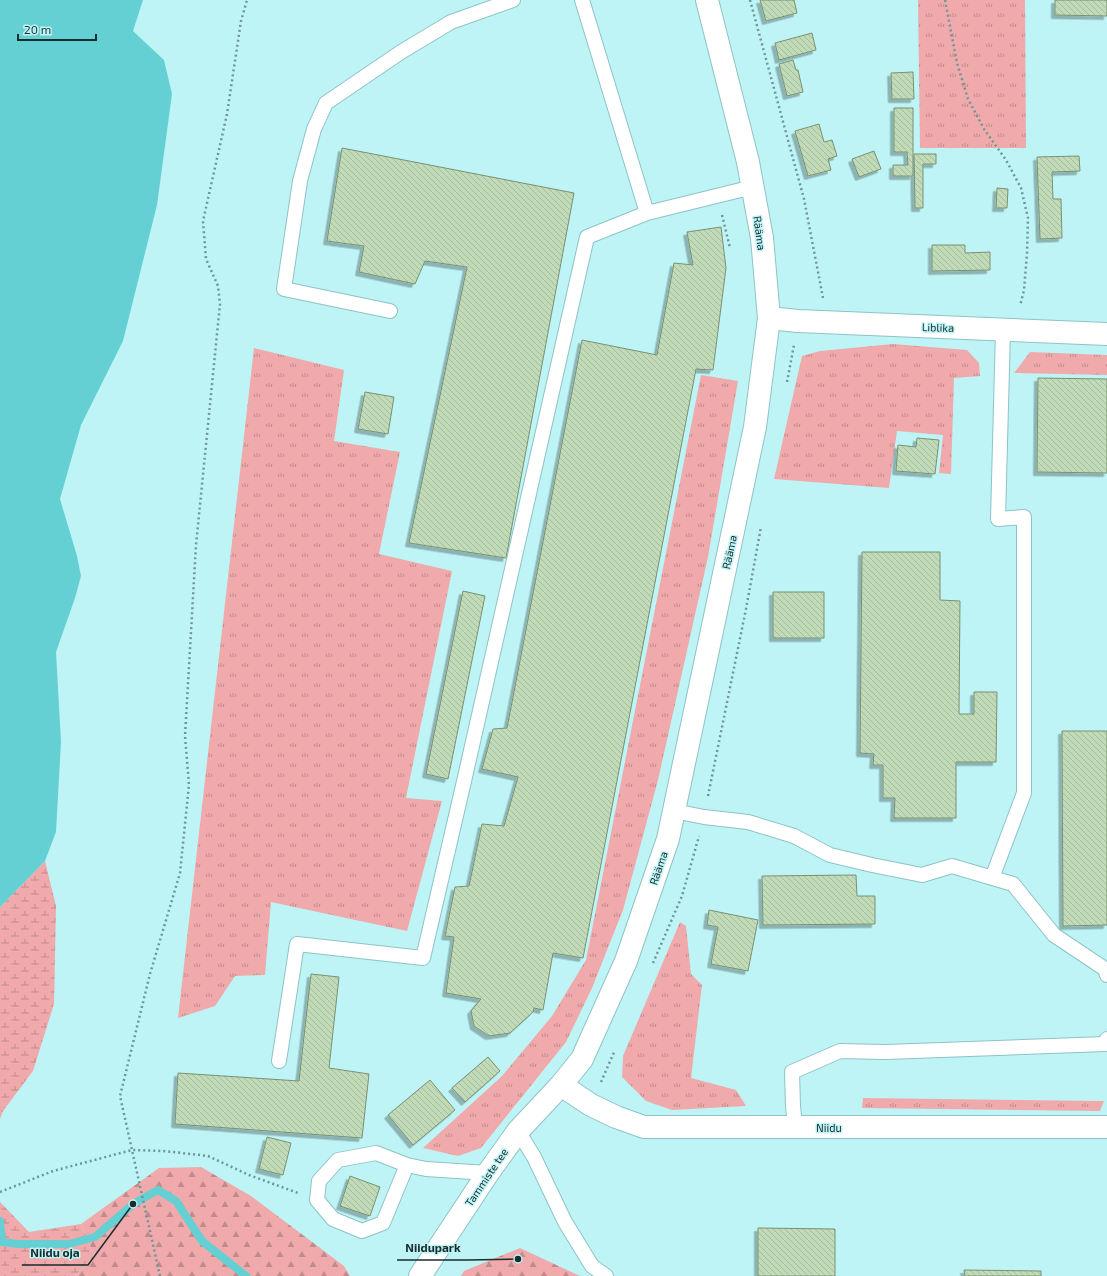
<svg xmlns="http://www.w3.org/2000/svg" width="1107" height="1276" viewBox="0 0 1107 1276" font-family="'Exo 2',sans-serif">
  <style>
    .grass { fill: url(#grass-tufts) }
    .forest { fill: url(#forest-firs) }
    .wetland { fill: url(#wetland-marsh) }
    .water { fill: #65d0d4 }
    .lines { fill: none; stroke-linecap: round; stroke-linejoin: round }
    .stream { stroke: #65d0d4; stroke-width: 8 }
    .building { fill: url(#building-back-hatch); stroke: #799171; filter: url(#shadow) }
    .lane-casing { stroke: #8fc3c5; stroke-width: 16 }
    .street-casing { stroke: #8fc3c5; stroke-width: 24 }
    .secondary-casing { stroke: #8fc3c5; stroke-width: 24 }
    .path { stroke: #6f9697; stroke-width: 2.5; stroke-dasharray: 2 3; stroke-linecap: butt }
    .lane { stroke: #fff; stroke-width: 14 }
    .street { stroke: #fff; stroke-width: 22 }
    .secondary { stroke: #fff; stroke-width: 22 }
    .labels { text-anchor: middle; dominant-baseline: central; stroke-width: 3; stroke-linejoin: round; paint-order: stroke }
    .street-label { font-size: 11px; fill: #182d2e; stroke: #bef4f6 }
    .leader { fill: none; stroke: #182d2e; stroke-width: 1.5 }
    .callout-dot { fill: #182d2e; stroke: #bef4f6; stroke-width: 1.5 }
    .callout-label { font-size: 12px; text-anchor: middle; font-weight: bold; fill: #182d2e; stroke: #bef4f6; stroke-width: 3; stroke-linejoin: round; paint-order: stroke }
  </style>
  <defs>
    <pattern id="grass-tufts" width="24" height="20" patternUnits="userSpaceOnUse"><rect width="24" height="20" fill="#f0aaab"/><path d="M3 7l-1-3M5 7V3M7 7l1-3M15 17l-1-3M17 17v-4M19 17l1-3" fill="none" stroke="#c18b8c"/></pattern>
    <pattern id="forest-firs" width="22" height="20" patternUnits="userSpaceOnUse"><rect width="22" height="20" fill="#f0aaab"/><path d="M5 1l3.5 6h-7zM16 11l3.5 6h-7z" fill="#c18b8c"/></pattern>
    <pattern id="wetland-marsh" width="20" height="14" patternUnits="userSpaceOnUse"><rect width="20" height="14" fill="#f0aaab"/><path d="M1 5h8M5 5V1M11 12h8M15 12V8" fill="none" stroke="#c18b8c"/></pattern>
    <pattern id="building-back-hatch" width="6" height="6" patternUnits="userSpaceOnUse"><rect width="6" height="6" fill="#c1dbb8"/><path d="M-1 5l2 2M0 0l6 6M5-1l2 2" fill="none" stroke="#a5bc9e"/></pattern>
    <filter id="shadow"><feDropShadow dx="-3.5" dy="3.5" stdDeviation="0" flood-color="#0004"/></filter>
  </defs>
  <rect width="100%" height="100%" fill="#bef4f6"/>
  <path class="grass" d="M918,0H1025L1026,148H920Z
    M893,344L967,350L979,363L980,376L954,378L951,474L939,473L943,435L897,431L889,488L774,479L802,356L820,351Z
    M254,348L344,370L334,441L400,452L379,554L452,571L406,798L442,801L407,931L271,902L265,975L235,976L215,1006L178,1018Z
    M1030,352L1107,355V375L1014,373Z
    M701,375L738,381L708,557L658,780L623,910L592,988L566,1042L481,1148L458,1156L423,1148L502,1076L552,1016L586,960Z
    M680,922L686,926L691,974L702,985L691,1078L736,1090L746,1106L672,1110L646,1101L622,1077L623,1056Z
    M863,1098L1104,1101L1100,1111L862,1108Z"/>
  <path class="forest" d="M201,1167L251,1196L344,1266L350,1276H75L94,1256L81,1224L159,1168Z
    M520,1248L580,1276H461L464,1271Z"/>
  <path class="wetland" d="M45,861L56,906L54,1004L33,1071L3,1111L0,1119V909L1,906Z
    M0,1202L29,1232L81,1224L94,1256L75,1276H0Z"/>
  <path class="water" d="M0,0H143L133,31L164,60L172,94L157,205L123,341L81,425L60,499L77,556L81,576L75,598L56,652L61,742L56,832L45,861L1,906L0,909Z"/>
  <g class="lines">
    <path class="stream" d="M0,1221L2,1242L18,1244H69L95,1237L133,1204L158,1190L176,1201L202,1241L246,1276"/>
  </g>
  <path class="building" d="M760,0H794L797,13L766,21Z
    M1055,0H1107V16L1055,15Z
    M812,33L816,50L779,60L775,43Z
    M793,60L796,70H798L803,92L787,96L779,64Z
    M913,72L914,99H892L891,73Z
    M894,108H913V176H893V165H908L907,152H894Z
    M819,124L824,142L832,140L837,156L828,159L831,170L808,176L795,131Z
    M342,148L574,193L506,558L409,543L467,267L425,261L415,284L359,272L364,246L327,241Z
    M874,151L881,169L859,177L852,159Z
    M914,154H936V164H923V208H915Z
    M1079,156L1080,171L1052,172L1053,199H1061L1062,238L1040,239L1037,157Z
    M997,188L1008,189L1007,208H996Z
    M721,227L726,268L713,370L696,369L583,958L553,953L543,1010L534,1008L533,1012L510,1033L489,1036L474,1026L471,1011L481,999L446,993L454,937L445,936L455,887L469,886L482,824L504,826L518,777L482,769L493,729L507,728L582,340L657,355L674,263L693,265L687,232Z
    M932,245H965V253L990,252V270L932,271Z
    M1038,378L1107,379V473L1037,472Z
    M365,392L394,397L388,434L358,429Z
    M917,438L939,440L935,474L896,471L898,445L916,447Z
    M862,552H940V600L960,601L959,714H974V692H997L996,762H956V818H894L895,798H883V765H873L874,754L860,753Z
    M463,591L485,596L448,779L426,774Z
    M773,592H824V638H773Z
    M1062,731H1107V925L1063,926Z
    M856,875L857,896H875V924L763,925L762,876Z
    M709,910L758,920L748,971L711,964L718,927L707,925Z
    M311,974L339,977L329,1068L369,1074L362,1138L175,1124L178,1073L299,1081Z
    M488,1057L500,1071L465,1102L452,1088Z
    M430,1080L455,1110L413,1145L388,1115Z
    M267,1137L291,1143L283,1175L259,1169Z
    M350,1176L380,1187L370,1216L340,1206Z
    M758,1228L835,1229V1276H758Z
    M964,1270L1041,1271V1276H965Z"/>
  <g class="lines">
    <g class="lane-casing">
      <path id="lane" d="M582,0L647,213L753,187
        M390,311L284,289L300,181L314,129L326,103L401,52L451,22L513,0
        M674,811L704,817L748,822L794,836L830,855L872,865L922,875L952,866L1013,884L1054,935L1105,969L1107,975
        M992,878L1024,793V517L998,519L1003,330
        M279,1061L297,944L423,958L465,777L587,237L647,213
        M795,1127L793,1106L792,1072L840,1051L886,1052L1105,1044L1107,1039
        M518,1131L534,1157L565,1222L592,1266L606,1276
        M407,1165L383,1223L362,1231L333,1219L317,1200L319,1181L338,1160L376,1153L407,1165L426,1169L488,1173"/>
    </g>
    <g class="street-casing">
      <path id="street" d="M769,318L798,321L1107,334"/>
    </g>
    <g class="secondary-casing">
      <path id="secondary" d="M561,1085L591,1105L616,1117L644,1127H1107
        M420,1276L488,1173L518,1131L561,1085L582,1059L626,961L668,839L755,427L769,318L762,238L748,162L707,0"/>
    </g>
    <path class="path" d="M750,0L804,199L823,298
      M945,0L957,63L968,99L984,129L1006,160L1021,188L1028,218L1027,253L1024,290L1020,306
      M722,215L730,248
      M787,382L794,345
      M708,796L746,609L761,527
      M653,963L682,896L699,836
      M601,1082L615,1050
      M0,1192L53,1171L132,1150L164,1151L208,1156L249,1175L298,1193
      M160,1276L120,1096L150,974L180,873L189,785L185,736L196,545L220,304L218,286L206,259L203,221L227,114L241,21L247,0"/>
    <use href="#lane" class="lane"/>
    <use href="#street" class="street"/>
    <use href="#secondary" class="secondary"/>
  </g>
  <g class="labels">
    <g class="street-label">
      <text transform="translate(760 233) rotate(82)">Rääma</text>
      <text transform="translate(938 327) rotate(2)">Liblika</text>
      <text transform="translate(729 552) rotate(-78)">Rääma</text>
      <text transform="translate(658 868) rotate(-71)">Rääma</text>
      <text x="829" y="1127">Niidu</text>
      <text transform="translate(486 1177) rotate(-56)">Tammiste tee</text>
    </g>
  </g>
  <path class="leader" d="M518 1259L468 1260H397M133 1204L88 1265H22"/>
  <g class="callout-dot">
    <circle cx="518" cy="1259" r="4"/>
    <circle cx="133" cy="1204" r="4"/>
  </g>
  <g class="callout-label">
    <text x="433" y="1252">Niidupark</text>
    <text x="55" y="1257">Niidu oja</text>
  </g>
  <path d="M18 34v6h78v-6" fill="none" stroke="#182d2e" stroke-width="2"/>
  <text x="24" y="34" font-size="12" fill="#182d2e" stroke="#bef4f6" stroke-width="3" paint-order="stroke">20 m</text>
</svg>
